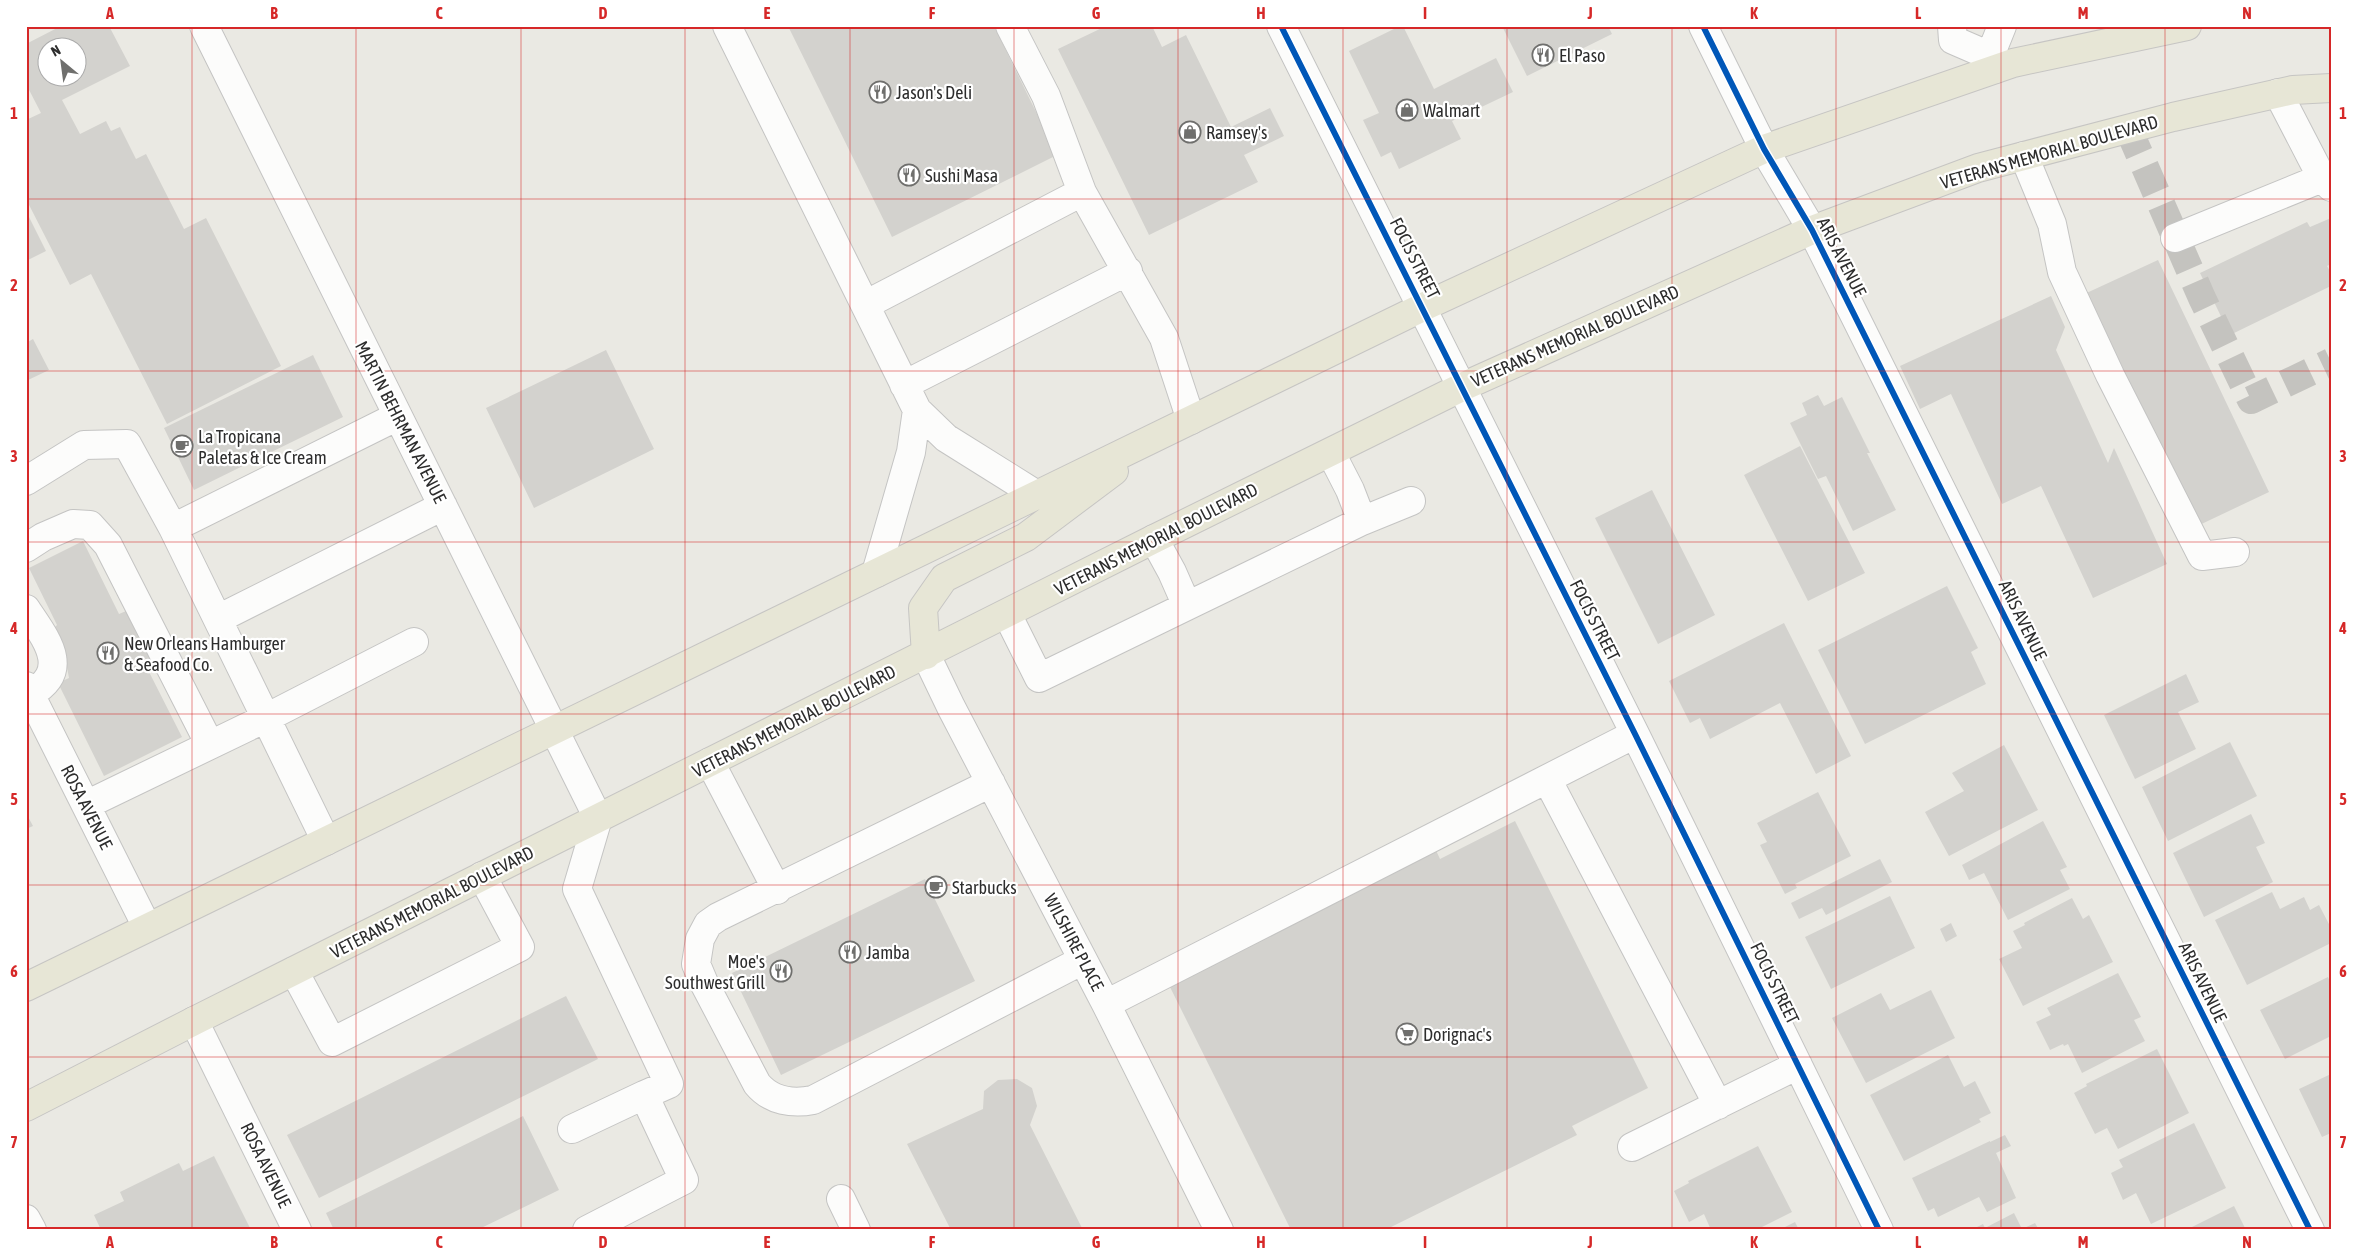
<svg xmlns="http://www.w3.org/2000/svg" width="2357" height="1256" viewBox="0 0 2357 1256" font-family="'Asap Condensed',sans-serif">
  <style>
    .building { fill: #d3d2ce; fill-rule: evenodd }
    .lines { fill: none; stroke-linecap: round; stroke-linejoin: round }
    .minor-tunnel { stroke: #c4c3bf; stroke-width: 28; stroke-dasharray: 28 14; stroke-linecap: butt }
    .minor-casing { stroke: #c4c4c3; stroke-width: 30 }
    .major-casing { stroke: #c6c5c3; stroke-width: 30 }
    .minor { stroke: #fcfcfb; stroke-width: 28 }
    .major { stroke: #e7e6d6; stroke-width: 28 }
    .cycleway-casing { stroke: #fff; stroke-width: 9 }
    .cycleway { stroke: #0057b8; stroke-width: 6 }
    .grid { fill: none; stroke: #d62828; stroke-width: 1; stroke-opacity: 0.55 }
    .labels { text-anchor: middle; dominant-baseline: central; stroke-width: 4.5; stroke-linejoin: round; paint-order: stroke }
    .poi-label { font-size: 18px; fill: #2d2d2d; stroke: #fff; text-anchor: start }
    .street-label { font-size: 18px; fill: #2d2d2d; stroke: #fff }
    .neatline { fill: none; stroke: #d62828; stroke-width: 2 }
    .grid-label { font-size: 16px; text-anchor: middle; font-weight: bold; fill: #d62828 }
  </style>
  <rect width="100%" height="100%" fill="#eae9e3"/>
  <path class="building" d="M61,26H109L130,66L62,100L80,134L106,121L111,131L120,127L136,159L146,154L184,229L206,218L281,366L167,424L91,274L70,285L26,199V120L41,113L26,84V44ZM48,48H78V78H48Z
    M788,26H994L1057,155L892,237Z
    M1106,26H1152L1162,47L1186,35L1231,127L1270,108L1284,136L1244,155L1258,182L1149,235L1058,49Z
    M1400,26H1403L1434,89L1496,58L1513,92L1452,121L1461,139L1399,169L1391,152L1381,157L1363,120L1379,113L1349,51Z
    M1502,26H1608L1612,34L1527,76Z
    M28,215L46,251L26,261V216Z
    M2331,218V264L2327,266L2331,273V286L2230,335L2200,273L2307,222L2310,227Z
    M2158,260L2269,492L2191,529L2080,296Z
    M2051,296L2065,327L2056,350L2108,463L2114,448L2167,564L2093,598L2041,486L2002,504L1951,394L1920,409L1900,366Z
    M33,339L49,370L26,381V343Z
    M606,350L654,449L534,508L486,408Z
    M313,355L343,417L194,490L164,428Z
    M1818,395L1824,406L1842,397L1870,453H1867L1896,510L1853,531L1826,476L1818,479L1790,423L1807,415L1802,403Z
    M1800,446L1865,573L1808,601L1744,475Z
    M1652,490L1715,615L1658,644L1595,518Z
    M83,541L119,614L131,609L155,660L145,664L182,737L104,776L58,683L69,678L63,646L54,628L57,625L29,568Z
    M1947,586L1978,648L1971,652L1986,684L1865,744L1818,650Z
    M1784,623L1851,756L1816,774L1780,703L1710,739L1700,718L1690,723L1669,681Z
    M2186,674L2199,702L2178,712L2196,749L2135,779L2104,715Z
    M2230,742L2257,796L2168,841L2142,787Z
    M2004,745L2038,810L1949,856L1925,812L1964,791L1952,773Z
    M1818,792L1851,856L1795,884L1797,888L1785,894L1760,845L1767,842L1757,823Z
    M26,813L33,826L26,829Z
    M2251,814L2265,843L2256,847L2273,882L2204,917L2173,853Z
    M1515,821L1648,1088L1572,1126L1577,1135L1385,1230H1291L1166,979L1434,846L1440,859Z
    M2043,821L2067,867L2060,870L2070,889L2008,920L1984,873L1969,880L1962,865Z
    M1880,859L1892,882L1826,915L1822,908L1799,919L1791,903Z
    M925,879L975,981L781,1075L732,973Z
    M2272,892L2280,909L2304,897L2310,910L2319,905L2331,928V943L2247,985L2215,920Z
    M1890,896L1915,948L1831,989L1805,937Z
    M2072,898L2083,919L2089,915L2113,962L2023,1006L1999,959L2022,948L2013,931L2025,925L2024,923Z
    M1951,923L1957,936L1946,942L1940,929Z
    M2118,973L2141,1017L2134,1020L2145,1041L2082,1073L2068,1044L2064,1046L2063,1044L2050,1050L2036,1022L2051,1015L2047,1008Z
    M2328,977L2331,984V1036L2285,1059L2260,1010Z
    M1931,990L1955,1038L1866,1083L1832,1018L1881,993L1890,1010Z
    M566,996L598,1059L319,1198L287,1135Z
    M2157,1049L2189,1113L2118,1149L2107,1128L2095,1134L2074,1093L2087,1086L2086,1084Z
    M1948,1055L1964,1087L1975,1081L1991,1113L1979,1119L1981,1122L1904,1161L1870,1095Z
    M2331,1074V1133L2322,1137L2299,1089Z
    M1017,1079L1032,1088L1037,1106L1030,1125L1083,1230H951L907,1144L983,1109L984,1091L998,1080Z
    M523,1116L559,1190L477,1230H334L326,1213Z
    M2194,1123L2226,1188L2151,1224L2136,1193L2123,1200L2111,1173L2123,1167L2119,1160Z
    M2005,1135L2011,1146L1996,1153L2016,1198L1987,1212L1979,1197L1938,1217L1934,1208L1928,1211L1912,1178L1990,1141V1142Z
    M1758,1146L1792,1212L1756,1230H1711L1704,1214L1689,1222L1674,1191L1689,1183L1688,1181Z
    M214,1156L251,1230H101L94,1215L124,1201L120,1192L179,1163L183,1171Z
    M2234,1206L2246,1230H2186Z
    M2014,1213L2022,1229L2035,1223L2039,1230H1971L1983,1224L1985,1228Z
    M1795,1222L1799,1230H1779Z"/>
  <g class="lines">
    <path class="minor-tunnel" d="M2128,128L2202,298L2251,400L2331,362"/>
    <g class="minor-casing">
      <path id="minor" d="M204,26L598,818L577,889L669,1084L644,1095
        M727,26L917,410L946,438L1037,495
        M1010,26L1046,96L1082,192
        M1281,26L1635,734L1879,1230
        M1703,26L1764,149L1812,230L2310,1230
        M1952,26L1953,40L1990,56
        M1995,69L1990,56L2002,26
        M2278,93L2322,178L2331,187
        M2024,156L2052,224L2062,272L2110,375L2202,556L2235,552
        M2175,238L2322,178
        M865,305L1082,192L1164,338L1191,420
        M904,385L1128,271
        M1331,453L1350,490L1362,521
        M26,481L84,445L127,444L173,528
        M26,548L43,537L73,524L90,525L108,545L210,745
        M876,573L911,452L917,410
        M1187,606L1362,521L1411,501
        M26,609C45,638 73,670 30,694
        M1007,614L1039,678L1187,606L1172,572L1154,539
        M218,619L443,506
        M926,655L951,707L1106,1004L1219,1230
        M26,686L147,927
        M710,762L777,890
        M1547,779L1718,1105
        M991,783L718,917L708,924L700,939L696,964L704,983L757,1084C771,1101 793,1104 813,1100L1083,960
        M86,805L266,718L414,642
        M326,841L173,528L398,416
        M294,971L332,1042L520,947L482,876
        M1106,1004L1635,734
        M194,1021L297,1230
        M572,1129L644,1095L684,1180L587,1230
        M1632,1147L1798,1065
        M841,1199L856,1230
        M26,1219L32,1230"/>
    </g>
    <g class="major-casing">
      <path id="major" d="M926,655L923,608L944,578L1026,537L1114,471
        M26,987L1423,307L1764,149L2013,63L2187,26
        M26,1107L194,1021L1154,539L1462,387L1812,230L1978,168L2173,117L2293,90L2331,88"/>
    </g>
    <use href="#minor" class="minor"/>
    <use href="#major" class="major"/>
    <g class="cycleway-casing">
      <path id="cycleway" d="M1281,26L1635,734L1879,1230
        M1703,26L1764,149L1812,230L2310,1230"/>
    </g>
    <use href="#cycleway" class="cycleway"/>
  </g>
  <path class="grid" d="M192,26V1230M356,26V1230M521,26V1230M685,26V1230M850,26V1230M1014,26V1230M1178,26V1230M1343,26V1230M1507,26V1230M1672,26V1230M1836,26V1230M2001,26V1230M2165,26V1230M26,199H2331M26,371H2331M26,542H2331M26,714H2331M26,885H2331M26,1057H2331"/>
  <defs>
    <g id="restaurant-ring" transform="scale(1.125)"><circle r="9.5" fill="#fff" stroke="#6f6f6d" stroke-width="1.5"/><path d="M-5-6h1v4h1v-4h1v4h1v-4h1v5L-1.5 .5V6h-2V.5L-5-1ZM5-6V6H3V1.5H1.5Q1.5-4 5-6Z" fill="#6f6f6d"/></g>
    <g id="shop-ring" transform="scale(1.125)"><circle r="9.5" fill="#fff" stroke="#6f6f6d" stroke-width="1.5"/><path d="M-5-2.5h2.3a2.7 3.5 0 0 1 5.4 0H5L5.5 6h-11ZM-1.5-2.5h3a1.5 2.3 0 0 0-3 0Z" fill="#6f6f6d"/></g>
    <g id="cafe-ring" transform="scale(1.125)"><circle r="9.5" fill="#fff" stroke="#6f6f6d" stroke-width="1.5"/><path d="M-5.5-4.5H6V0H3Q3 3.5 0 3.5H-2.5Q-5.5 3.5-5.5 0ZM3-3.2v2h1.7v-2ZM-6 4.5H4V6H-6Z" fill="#6f6f6d"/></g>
    <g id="supermarket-ring" transform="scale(1.125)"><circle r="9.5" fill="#fff" stroke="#6f6f6d" stroke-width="1.5"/><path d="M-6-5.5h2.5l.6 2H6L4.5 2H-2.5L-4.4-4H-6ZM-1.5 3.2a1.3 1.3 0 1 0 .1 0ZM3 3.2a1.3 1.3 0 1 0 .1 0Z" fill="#6f6f6d"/></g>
  </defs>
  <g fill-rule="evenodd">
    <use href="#restaurant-ring" x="1543" y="55"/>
    <use href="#restaurant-ring" x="880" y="92"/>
    <use href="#shop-ring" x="1407" y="110"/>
    <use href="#shop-ring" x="1190" y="132"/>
    <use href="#restaurant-ring" x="909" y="175"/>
    <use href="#cafe-ring" x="182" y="446"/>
    <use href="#restaurant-ring" x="108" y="653"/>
    <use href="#cafe-ring" x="936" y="887"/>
    <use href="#restaurant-ring" x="850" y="952"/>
    <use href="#restaurant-ring" x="781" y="971"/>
    <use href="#supermarket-ring" x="1407" y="1034"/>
  </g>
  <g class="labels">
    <g class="poi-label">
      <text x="1559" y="55">El Paso</text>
      <text x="896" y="92">Jason's Deli</text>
      <text x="1423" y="110">Walmart</text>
      <text x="1206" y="132">Ramsey's</text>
      <text x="925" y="175">Sushi Masa</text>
      <text x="198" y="436">La Tropicana<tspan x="198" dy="21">Paletas &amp; Ice Cream</tspan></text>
      <text x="124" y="643">New Orleans Hamburger<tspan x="124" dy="21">&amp; Seafood Co.</tspan></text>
      <text x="952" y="887">Starbucks</text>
      <text x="866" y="952">Jamba</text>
      <text x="765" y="961" text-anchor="end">Moe's<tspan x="765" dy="21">Southwest Grill</tspan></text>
      <text x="1423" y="1034">Dorignac's</text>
    </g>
    <g class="street-label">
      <text transform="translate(2049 152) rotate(-16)">VETERANS MEMORIAL BOULEVARD</text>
      <text transform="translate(1842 257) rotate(63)">ARIS AVENUE</text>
      <text transform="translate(1415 258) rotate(63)">FOCIS STREET</text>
      <text transform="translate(1575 336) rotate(-24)">VETERANS MEMORIAL BOULEVARD</text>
      <text transform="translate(401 422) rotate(63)">MARTIN BEHRMAN AVENUE</text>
      <text transform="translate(1156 539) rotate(-27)">VETERANS MEMORIAL BOULEVARD</text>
      <text transform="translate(1595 620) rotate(63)">FOCIS STREET</text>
      <text transform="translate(2023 620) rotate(64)">ARIS AVENUE</text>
      <text transform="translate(794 721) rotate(-27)">VETERANS MEMORIAL BOULEVARD</text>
      <text transform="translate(87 807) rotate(63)">ROSA AVENUE</text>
      <text transform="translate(432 902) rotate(-27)">VETERANS MEMORIAL BOULEVARD</text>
      <text transform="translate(1074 942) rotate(62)">WILSHIRE PLACE</text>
      <text transform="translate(2203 982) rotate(64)">ARIS AVENUE</text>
      <text transform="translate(1775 983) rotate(64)">FOCIS STREET</text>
      <text transform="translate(266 1165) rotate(64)">ROSA AVENUE</text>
    </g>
  </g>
  <rect width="2357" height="1256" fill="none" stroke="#ffffff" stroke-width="55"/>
  <g transform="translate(62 62) rotate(331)"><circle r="24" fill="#ffffff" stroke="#ababab"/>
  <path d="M0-4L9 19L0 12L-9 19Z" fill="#6f6f6d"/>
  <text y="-8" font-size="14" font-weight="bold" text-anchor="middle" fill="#2d2d2d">N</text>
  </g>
  <rect x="28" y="28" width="2302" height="1200" class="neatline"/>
  <g class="grid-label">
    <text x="110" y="19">A</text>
    <text x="274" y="19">B</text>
    <text x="439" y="19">C</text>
    <text x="603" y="19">D</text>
    <text x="767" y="19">E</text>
    <text x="932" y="19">F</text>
    <text x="1096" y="19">G</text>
    <text x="1261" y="19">H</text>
    <text x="1425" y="19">I</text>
    <text x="1590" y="19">J</text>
    <text x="1754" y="19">K</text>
    <text x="1918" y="19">L</text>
    <text x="2083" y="19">M</text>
    <text x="2247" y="19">N</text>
    <text x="14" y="119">1</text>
    <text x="2343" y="119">1</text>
    <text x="14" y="291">2</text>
    <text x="2343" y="291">2</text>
    <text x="14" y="462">3</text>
    <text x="2343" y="462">3</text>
    <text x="14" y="634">4</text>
    <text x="2343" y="634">4</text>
    <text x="14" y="805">5</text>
    <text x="2343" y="805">5</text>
    <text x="14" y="977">6</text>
    <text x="2343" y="977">6</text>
    <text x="14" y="1148">7</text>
    <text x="2343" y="1148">7</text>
    <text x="110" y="1248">A</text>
    <text x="274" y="1248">B</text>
    <text x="439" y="1248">C</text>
    <text x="603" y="1248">D</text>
    <text x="767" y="1248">E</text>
    <text x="932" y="1248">F</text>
    <text x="1096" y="1248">G</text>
    <text x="1261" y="1248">H</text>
    <text x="1425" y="1248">I</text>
    <text x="1590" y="1248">J</text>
    <text x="1754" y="1248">K</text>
    <text x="1918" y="1248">L</text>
    <text x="2083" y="1248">M</text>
    <text x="2247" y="1248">N</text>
  </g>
</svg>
